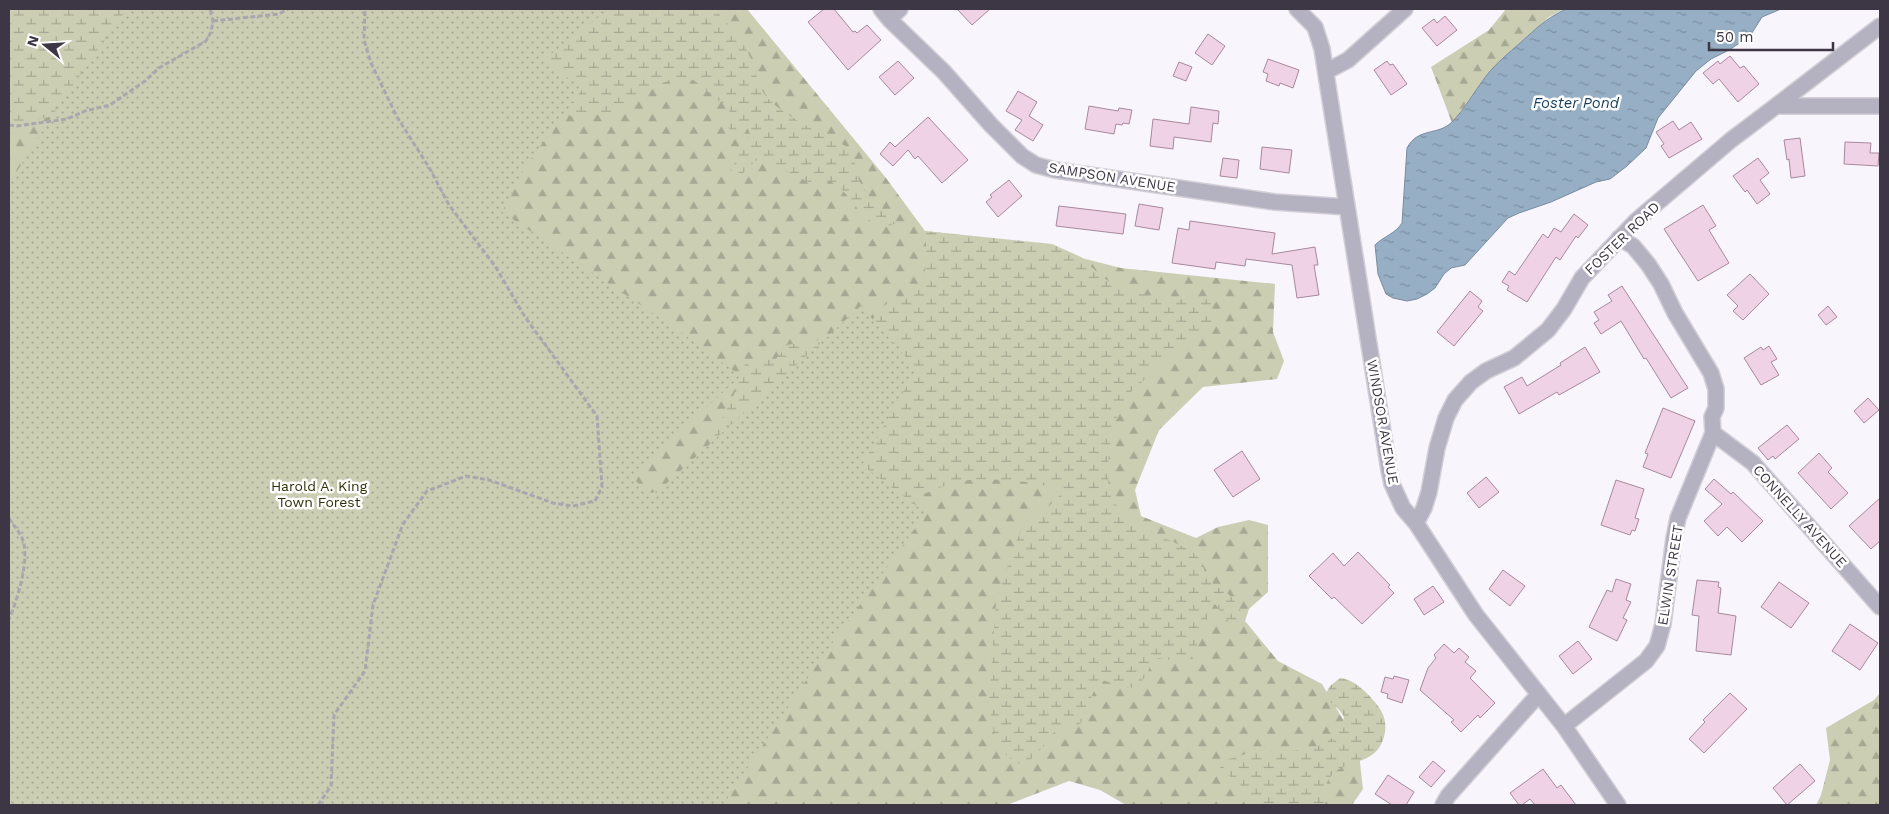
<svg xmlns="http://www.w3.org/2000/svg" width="1889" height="814" viewBox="0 0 1889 814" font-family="'Work Sans',sans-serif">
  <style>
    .forest { fill: url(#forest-firs) }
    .wetland { fill: url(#wetland-marsh) }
    .park { fill: url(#park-dots) }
    .water { fill: url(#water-ripples); stroke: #7b8b9f }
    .building { fill: #f0d2e6; stroke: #a8889e }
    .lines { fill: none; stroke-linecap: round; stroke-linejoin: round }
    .minor-casing { stroke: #d3cfd7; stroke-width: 18 }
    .path { stroke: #aaa6b0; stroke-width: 3; stroke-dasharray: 5 2.5; stroke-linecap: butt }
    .minor { stroke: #b4b2c0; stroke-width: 15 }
    .labels { text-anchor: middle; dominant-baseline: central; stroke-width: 5; stroke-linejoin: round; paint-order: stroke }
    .street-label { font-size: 14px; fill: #3d3745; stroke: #fff }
    .park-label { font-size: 14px; fill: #2f3007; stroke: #fff }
    .water-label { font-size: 15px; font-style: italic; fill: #143d5e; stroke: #fff }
  </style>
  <defs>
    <pattern id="forest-firs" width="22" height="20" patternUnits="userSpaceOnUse" patternTransform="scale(1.25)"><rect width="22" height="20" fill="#ccceb3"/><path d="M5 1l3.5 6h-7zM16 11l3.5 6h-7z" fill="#a7a893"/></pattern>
    <pattern id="wetland-marsh" width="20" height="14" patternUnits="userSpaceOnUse" patternTransform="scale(1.25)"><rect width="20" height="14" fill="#ccceb3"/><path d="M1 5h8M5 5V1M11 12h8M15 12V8" fill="none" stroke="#a7a893"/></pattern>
    <pattern id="park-dots" width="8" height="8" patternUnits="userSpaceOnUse" patternTransform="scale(1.25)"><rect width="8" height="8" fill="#ccceb3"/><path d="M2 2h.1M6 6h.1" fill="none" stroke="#a7a893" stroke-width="1.8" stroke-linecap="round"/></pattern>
    <pattern id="water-ripples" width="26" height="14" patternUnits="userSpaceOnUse" patternTransform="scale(1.25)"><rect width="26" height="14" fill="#96afc5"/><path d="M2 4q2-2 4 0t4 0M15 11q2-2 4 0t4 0" fill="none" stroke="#7c8fa2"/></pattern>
  </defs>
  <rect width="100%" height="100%" fill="#f8f5fc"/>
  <path class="forest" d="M609,9H747L886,178L925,231L1019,242L1121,268L1275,284L1273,332L1284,361L1277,379L1203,387L1159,430L1135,490L1141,516L1196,538L1218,527L1249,520L1268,525V592L1249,609L1245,621L1278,661L1322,684L1358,745L1363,789L1352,805H1126L1100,790L1069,781L1007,805H9V51Z
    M1506,9H1564L1549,17L1494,67L1452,123L1431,67L1489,30Z
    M1880,693V805H1816L1821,795L1830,760L1826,728L1874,700Z"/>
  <path class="wetland" d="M9,9H142L56,115L17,125L9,123Z
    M490,9H714C728,23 743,40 751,59C755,69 757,82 763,92C778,115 823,133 847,147C858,158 853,167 859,180C867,197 881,210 895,223C873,238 856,204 843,191C839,187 834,184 830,181L812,184L773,164L759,159C750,164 745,173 737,179L731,176L732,168L750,134L748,129L743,128L736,131L728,128C732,101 729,111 712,95C706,90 698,82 690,79C680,77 646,86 639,92C629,99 622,108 610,112C590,118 570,114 550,117Z
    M925,231L1052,244L1081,257L1102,277L1125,291L1172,299H1206L1210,301C1211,306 1213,312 1213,316C1210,334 1178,350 1166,359C1157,366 1150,375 1141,383C1137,387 1131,391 1127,396C1111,417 1106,462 1109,488C1114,523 1168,536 1194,553C1204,560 1203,574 1211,582C1217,588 1227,591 1232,598C1236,602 1238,607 1241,611L1237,622L1232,624C1223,618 1219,607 1211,600L1207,609V623L1191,658L1184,662L1157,658L1151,663L1147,675L1136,687L1127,688L1099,679L1080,725L1061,727L1048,737L1045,745L1028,762L1021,764L1014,762L1001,750L995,737L989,704L996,600L1016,542L1024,524L1049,506L1060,495C1058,493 1055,489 1051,488C1034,480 976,477 958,482C937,488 917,495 898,508L354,732L649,494L662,489L705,455L736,390L743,366L748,362L776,359L787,345L864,333C871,322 880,306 892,300C897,298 905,299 911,297C929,288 927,248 925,231Z
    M1340,678C1355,680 1364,690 1374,701C1382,710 1387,720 1385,732C1379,768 1346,757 1331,776C1324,785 1324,795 1325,805H1255C1249,789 1233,779 1220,769L1222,761L1256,751L1278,752L1311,749L1327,742L1340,731L1344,717C1339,708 1332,704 1324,697L1330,686Z"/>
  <path class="park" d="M127,9H609L542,61L583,88L525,167L502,212L678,330L741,376L630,477L654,495L861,306L916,369L862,465L926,513L813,670L723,805H9V184L59,105Z"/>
  <path class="water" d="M1566,9H1781L1762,17L1750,36L1729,50L1711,59L1696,71L1658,118L1646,148L1627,166L1610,179L1596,182L1551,202L1519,213L1508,218L1465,265L1451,268L1444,274L1435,288L1427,294L1417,299L1407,301L1393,298L1386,294L1378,274L1375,245C1384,236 1395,234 1402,223L1407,148C1418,127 1438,136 1452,122C1465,109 1475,90 1487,75C1496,63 1509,53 1520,43C1537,28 1545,19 1566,9Z"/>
  <path class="building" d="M824,9H834L853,32L855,31L857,33L867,25L881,40L848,70L808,22Z
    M957,9H990L972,25Z
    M1445,16L1457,30L1437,46L1422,28L1434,19L1437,23Z
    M1208,34L1225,46L1212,65L1195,53Z
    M1730,56L1740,68L1744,66L1759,84L1738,102L1719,79L1713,84L1703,73L1718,61L1720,64Z
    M1268,59L1299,70L1293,88L1280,83L1279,86L1266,81L1268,74L1263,72Z
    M898,61L914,78L895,95L879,77Z
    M1387,61L1390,65L1393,64L1407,84L1391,95L1374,70Z
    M1179,62L1192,67L1186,81L1173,76Z
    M1018,91L1037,102L1029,116L1043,125L1033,141L1015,130L1022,120L1006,111Z
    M1089,106L1118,111L1119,108L1132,110L1129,124L1123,123L1122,125L1116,124L1114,134L1085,129Z
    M1191,107L1219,111L1218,124L1213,123L1211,142L1174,137L1173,149L1150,146L1153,119L1189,124Z
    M928,117L968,160L942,183L918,156L915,159L908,150L893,166L880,154L890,142L895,147Z
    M1673,121L1679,130L1691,122L1702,139L1669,158L1661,146L1664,144L1656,132Z
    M1800,138L1805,176L1791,178L1789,159L1787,160L1784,140Z
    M1845,142L1871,143L1870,153H1879L1878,166L1844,164Z
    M1262,147L1292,150L1289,173L1260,169Z
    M1223,158L1239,160L1237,178L1220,176Z
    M1758,158L1769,173L1760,180L1770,194L1757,204L1747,190L1745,192L1733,176Z
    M1009,180L1022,196L998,217L986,202L992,197L990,195Z
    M1139,204L1163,208L1159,230L1135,226Z
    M1703,205L1716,226L1709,230L1729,263L1698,281L1664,229Z
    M1059,206L1126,214L1123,234L1056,226Z
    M1574,214L1588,225L1578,238L1576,236L1560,260L1556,257L1527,302L1507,290L1509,286L1502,282L1509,271L1515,275L1543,234L1548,238L1554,228L1561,232Z
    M1190,221L1275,233L1272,254L1315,247L1318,265H1314L1319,295L1297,298L1292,265L1246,259L1245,266L1216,262L1215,269L1172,263L1178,228L1189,230Z
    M1750,274L1769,294L1743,320L1733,311L1738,306L1727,295Z
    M1622,286L1688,388L1671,398L1646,358L1644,359L1621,321L1601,334L1594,323L1599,320L1594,312L1612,301L1608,295Z
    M1470,291L1482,301L1478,307L1483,311L1454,346L1437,332Z
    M1828,306L1837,317L1826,325L1818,315Z
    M1769,346L1777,359L1771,362L1779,375L1761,385L1744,358L1761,347L1763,350Z
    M1585,347L1600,372L1559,395L1557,392L1519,414L1504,387L1522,377L1527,386L1561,365L1560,363Z
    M1868,398L1879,410L1864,423L1854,411Z
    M1663,408L1695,421L1671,478L1643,467L1648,454L1645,453Z
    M1787,425L1799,439L1775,459L1773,456L1768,460L1758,448Z
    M1242,451L1260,479L1233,497L1214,470Z
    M1819,453L1832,468L1828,472L1848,493L1831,509L1798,473Z
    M1486,477L1499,492L1479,508L1467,493Z
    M1714,479L1731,494L1733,492L1763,521L1742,542L1727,527L1718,536L1704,521L1722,504L1705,489Z
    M1616,480L1644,489L1635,518L1639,519L1635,531L1632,530L1630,535L1601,525Z
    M1880,498V541L1871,549L1849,526Z
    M1358,552L1390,585L1388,587L1394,593L1362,624L1334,597L1332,599L1309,576L1333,553L1344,566Z
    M1503,570L1525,586L1510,606L1489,589Z
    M1616,579L1631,584L1626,600L1631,602L1623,618L1627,620L1617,641L1589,627L1607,590L1612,592Z
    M1697,580L1719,582L1718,587L1721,588L1718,613L1736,616L1731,655L1696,651L1699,616L1692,615Z
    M1779,582L1809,603L1791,628L1761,607Z
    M1433,586L1444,602L1424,615L1414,599Z
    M1850,624L1878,643L1860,670L1832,651Z
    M1578,641L1592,659L1573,674L1559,656Z
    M1444,644L1454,653L1459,648L1469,657L1465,662L1476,671L1470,678L1495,703L1480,718L1478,715L1461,732L1451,722L1454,720L1420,690L1428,668L1436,658L1434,655Z
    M1394,676L1409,680L1402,703L1387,698L1388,694L1381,692L1385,677L1393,679Z
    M1730,693L1747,709L1704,753L1689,739L1705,722L1703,720Z
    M1433,761L1445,771L1431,787L1419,777Z
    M1800,764L1815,781L1787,805L1773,788Z
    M1543,769L1557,788L1561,785L1576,805H1535L1530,799L1522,805H1519L1510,793Z
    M1388,775L1414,792L1406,805H1392L1375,794Z"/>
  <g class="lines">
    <g class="minor-casing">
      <path id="minor" d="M881,9L890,20L944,72L991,125L1022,156L1036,165L1055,170L1275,202L1347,207
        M1297,9L1315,27L1322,49L1389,470L1392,484L1403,508L1416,523L1476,615L1564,726L1618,805
        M889,19L900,9
        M1327,71L1348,60L1405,9
        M1776,106L1880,26
        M1713,433L1753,463L1880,607
        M1416,523L1424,508L1429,492L1437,448L1446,418L1455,400L1471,382L1486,371L1514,358L1548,330L1564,309L1582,278L1637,220L1731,140L1776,106H1880
        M1564,726L1646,661L1657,646L1663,624L1674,538L1678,518L1713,433L1712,417L1716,408V389L1711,373L1675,313L1661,284L1648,264L1633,246L1619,238
        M1443,805L1448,796L1539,694"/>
    </g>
    <path class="path" d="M213,21L279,14L288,9
      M9,125L17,126L67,119L85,111L110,105L145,81L159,68L206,41L211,32L213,21L210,9
      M9,518C13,525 19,531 22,538C31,557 17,601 9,619
      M318,805L331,786L334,715L365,671L373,605L403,524L427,491L466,476L489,480L553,503L573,506L595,501L602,487L597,416L525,317L495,266L449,205L430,169L397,117L371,63L364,40L365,9"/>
    <use href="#minor" class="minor"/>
  </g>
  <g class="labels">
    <g class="street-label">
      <text transform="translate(1112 177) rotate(9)">SAMPSON AVENUE</text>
      <text transform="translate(1622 238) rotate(-44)">FOSTER ROAD</text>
      <text transform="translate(1383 422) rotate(80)">WINDSOR AVENUE</text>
      <text transform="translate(1800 516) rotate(48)">CONNELLY AVENUE</text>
      <text transform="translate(1670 575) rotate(-81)">ELWIN STREET</text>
    </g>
    <g class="park-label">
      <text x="319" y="486">Harold A. King<tspan x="319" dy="16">Town Forest</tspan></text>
    </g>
    <g class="water-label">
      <text x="1576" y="103">Foster Pond</text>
    </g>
  </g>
  <rect width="1889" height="814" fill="none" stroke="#3d3745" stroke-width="20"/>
  <g transform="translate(45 45) rotate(288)" stroke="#ffffff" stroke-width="4" paint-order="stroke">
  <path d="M0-4L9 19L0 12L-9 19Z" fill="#3d3745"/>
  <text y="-8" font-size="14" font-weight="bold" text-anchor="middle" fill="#3d3745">N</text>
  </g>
  <path d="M1709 42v8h124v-8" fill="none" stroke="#3d3745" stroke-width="2.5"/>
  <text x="1716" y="42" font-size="15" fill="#3d3745" stroke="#ffffff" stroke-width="4" paint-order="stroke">50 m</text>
</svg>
